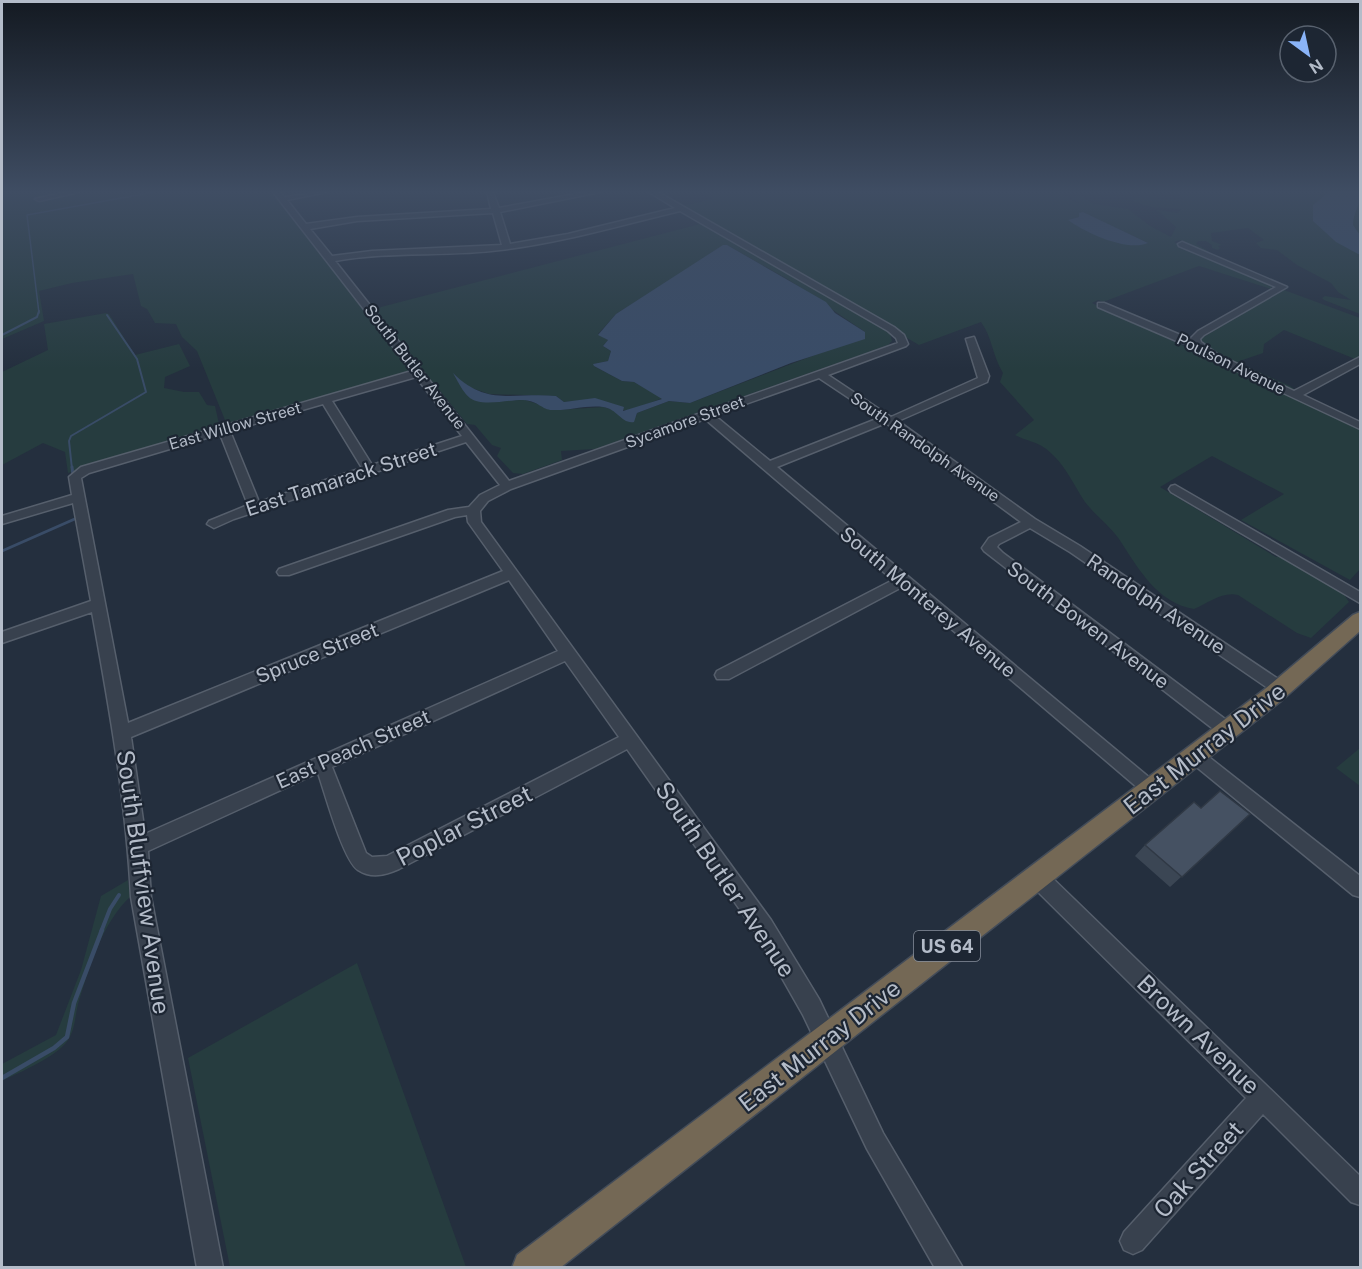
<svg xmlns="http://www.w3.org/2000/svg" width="1362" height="1269" viewBox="0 0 1362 1269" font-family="'Public Sans',sans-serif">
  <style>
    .green { fill: #263c3f; fill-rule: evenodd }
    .water { fill: #394c67 }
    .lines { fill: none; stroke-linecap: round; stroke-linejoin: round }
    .stream-far4 { stroke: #394c67; stroke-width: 1.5 }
    .stream-far3 { stroke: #394c67; stroke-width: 2 }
    .stream-far2 { stroke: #394c67; stroke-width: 3 }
    .stream-far1 { stroke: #394c67; stroke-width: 4 }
    .stream { stroke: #394c67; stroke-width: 4.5 }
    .minor-casing { stroke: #565f6c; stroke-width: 3 }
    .highway-casing { stroke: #434c59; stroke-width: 3 }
    .minor { fill: #38414e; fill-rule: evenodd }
    .highway { fill: #746855; fill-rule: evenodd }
    .wall { fill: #3b4654 }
    .building { fill: #455162; stroke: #303945; stroke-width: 1.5 }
    .labels { text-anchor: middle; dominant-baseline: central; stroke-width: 4.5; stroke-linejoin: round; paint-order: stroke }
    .far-street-label { font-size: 16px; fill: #b4bcc9; stroke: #1d2633 }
    .shield { fill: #1d2633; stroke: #878f9c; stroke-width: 1.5 }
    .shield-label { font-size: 18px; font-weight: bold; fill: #b4bcc9 }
    .street-label { font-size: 20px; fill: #b4bcc9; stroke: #1d2633 }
    .near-street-label { font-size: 24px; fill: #b4bcc9; stroke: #1d2633 }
  </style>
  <rect width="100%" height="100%" fill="#242f3e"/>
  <path class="green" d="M2,192H71L40,199L79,192H272L412,372L229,426L227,425L197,351L182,337L176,324L155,323L147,309L141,306L133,274L72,283L39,291L44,321L2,339Z
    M701,192H1064L1060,193L1077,203H1079L1072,198L1081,196L1094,204L1128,209L1150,226L1171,237L1176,227L1157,210L1178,213L1181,209L1151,207L1133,201L1135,198L1183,200L1180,195L1171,192H1329L1319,200L1360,192V314L1324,300L1322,298L1325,296L1351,300L1338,292L1331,283L1297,265L1277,250L1261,248L1256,243L1264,240L1248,228L1211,233L1212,241L1222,245L1218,246L1220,248L1218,250L1212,248V245L1206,241H1198L1196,244L1208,251L1205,252L1180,240L1174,242L1181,246L1179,248L1263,280L1272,285L1271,289L1199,266L1103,302L1098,300L1092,303L1360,429V569L1350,580L1241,520L1284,494L1212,456L1160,487L1276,557L1281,555L1343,593L1349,602L1311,638L1297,633L1238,595C1223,591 1208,603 1194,609C1157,603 1138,568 1119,539C1110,526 1095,515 1085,502C1075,487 1067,469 1054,456C1040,441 1031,443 1015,435L1034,420L1000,382L1003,373C992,355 993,339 981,322L919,345L682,206L713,199ZM1083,212L1148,243L1071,219L1079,217Z
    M704,223L890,333L892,341L888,345L595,449L561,451L562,460L523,474L513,473L497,456L501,448L492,445L475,425L467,424L376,312L381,307ZM727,245L789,280L865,332L820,353L690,403L669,401L637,413L636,417L620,415L614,410L603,407L557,410L525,400L476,401L455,375L466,386L489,394L556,396L564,402L575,401L629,411L663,398L634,382L622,381L594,366V364L608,361L611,351L603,346L608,340L598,334L616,314L702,260L712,252Z
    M1284,290L1360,318V356L1355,359L1284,330L1264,344L1263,353L1237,362L1290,386L1294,389L1292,390L1204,348L1200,341L1202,338Z
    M106,313L109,314L135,355L179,344L190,366L165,377L164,388L184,392H199L207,405L215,406L219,424L217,429L68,473L65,452L43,443L2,465V372L48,350L44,324Z
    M1360,748V786L1336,768Z
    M128,880L130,897C102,923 89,968 78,1004C75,1016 75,1030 68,1040C57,1057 20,1072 2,1081V1064L56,1035L81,970L101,896Z
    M357,963L466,1267H230L188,1058Z"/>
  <path class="water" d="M1329,192H1360C1361,205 1353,212 1353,225L1360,235V255L1336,242L1313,221V205Z
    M1083,212L1148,243C1127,252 1086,233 1068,220L1079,217V213Z
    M723,245H727L826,302L835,313L865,332V339L791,363L690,403L669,401L637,413L634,422C621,424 618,409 603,407C585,405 569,411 552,410C542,410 539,401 523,400C508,400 490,405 476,401C465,398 459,383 453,373C487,407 514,392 556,396L564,402L595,398L624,407L623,411L662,399L634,382L622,381L594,366L593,364L608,361L611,351L603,346L608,340L598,335L616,314Z"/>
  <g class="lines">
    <path class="stream-far4" d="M39,313L27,215L155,192"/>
    <path class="stream-far3" d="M2,335L37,317L39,311
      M72,469L69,441L71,436L146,392L137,359L107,315"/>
    <path class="stream-far2" d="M72,467L73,476
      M2,551L77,518V515"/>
    <path class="stream-far1" d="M101,932L110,909L119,895"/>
    <path class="stream" d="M2,1078L54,1048L67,1037L74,1003L102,930"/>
    <g class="minor-casing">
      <path id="minor" d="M66,192H79L39,201L35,199Z
        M273,192H280L284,197L327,192L287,200L306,224L357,217L491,209L487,192H493L499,208L586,192H600L500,212L510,244L568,234L675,208L649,192H658L894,327L904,335L908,344L906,346L828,375L891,417L978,378L966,339L974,337L989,376L987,382L898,421L1035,519L1080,546L1287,685L1289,689L1287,693L1281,695L1275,693L1070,552L1030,528L999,544L997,547L1003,553L1233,725L1235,730L1233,735L1227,737L1221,735L984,551L982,548L989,538L1021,522L886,423L777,467L1157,784L1160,789L1157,794L1151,797L1145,794L902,587L729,679H717L715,675L717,671L893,580L705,419L511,489L488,501L480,511L481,522L771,920L819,999L883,1133L963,1268H935L867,1149L803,1015L757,934L627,749L399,869C385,875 372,879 358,870C343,860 325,793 318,773L148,851L151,897L223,1268H197L131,897C126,801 109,706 92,612L2,643V632L91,601L73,503L2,524V516L72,495L69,477L81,467L412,371ZM680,211L888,331L896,338L898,343L509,481L335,261C390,251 445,257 500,250C561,243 621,225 680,211ZM493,213L502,245L372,251L332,256L310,229L357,221ZM416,377L462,436L372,465L332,401ZM819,378L879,418L770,461L714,415ZM323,404L362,468L259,502L230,431ZM220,434L248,505L209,521L207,524L214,528L234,519L466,442L500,485L480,495L469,507L448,510L279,569L277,572L279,575H289L455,517L467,515L468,522L503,571L128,723L81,478L89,473ZM509,580L558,651L145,834L131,737ZM565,661L619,737L387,856L372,857L366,853L332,767Z
        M1182,242L1287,287L1204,335L1200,339L1201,342L1217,354L1294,391L1360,357V364L1303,395L1360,422V429L1209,358L1193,345L1179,342L1098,307V303H1104L1190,339L1198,331L1276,287L1179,246L1178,244Z
        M1175,485L1360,592V603L1171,492L1169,489L1171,486Z
        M1194,748L1200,750L1360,876V897L1353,895L1188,760L1185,755L1188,750Z
        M1037,868L1044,870L1360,1176V1205L1351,1202L1263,1114L1142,1250L1133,1254L1124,1250L1120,1241L1124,1232L1246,1098L1030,884L1027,877L1030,870Z"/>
    </g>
    <g class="highway-casing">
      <path id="highway" d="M1360,612V631L1281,701L560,1268H512L517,1255L1265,689L1353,615Z"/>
    </g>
    <use href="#minor" class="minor"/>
    <use href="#highway" class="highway"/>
  </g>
  <path class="wall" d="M1201,808L1250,814L1170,887L1135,856L1145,845Z"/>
  <path class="building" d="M1220,791L1250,814L1182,877L1145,845L1194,802L1201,808Z"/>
  <linearGradient id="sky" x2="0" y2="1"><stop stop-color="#141a22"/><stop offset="0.52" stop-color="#3f4d63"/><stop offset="1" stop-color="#3f4d63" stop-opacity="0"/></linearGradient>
  <rect width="1362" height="369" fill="url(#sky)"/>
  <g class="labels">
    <g class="far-street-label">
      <text transform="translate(1231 364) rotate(26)">Poulson Avenue</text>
      <text transform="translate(415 367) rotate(52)">South Butler Avenue</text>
      <text transform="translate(685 422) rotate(-20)">Sycamore Street</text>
      <text transform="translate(235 426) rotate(-16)">East Willow Street</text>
      <text transform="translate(925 447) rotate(35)">South Randolph Avenue</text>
    </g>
    <rect class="shield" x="914" y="931" width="66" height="30" rx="4.5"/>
    <g class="shield-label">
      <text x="947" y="946">US 64</text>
    </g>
    <g class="street-label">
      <text transform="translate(341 479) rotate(-18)">East Tamarack Street</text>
      <text transform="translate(928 602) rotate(40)">South Monterey Avenue</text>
      <text transform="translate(1156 604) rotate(34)">Randolph Avenue</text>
      <text transform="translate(1088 625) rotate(37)">South Bowen Avenue</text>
      <text transform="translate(317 653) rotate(-22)">Spruce Street</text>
      <text transform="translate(353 749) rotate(-24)">East Peach Street</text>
    </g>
    <g class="near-street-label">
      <text transform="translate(1204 748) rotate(-38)">East Murray Drive</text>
      <text transform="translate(464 825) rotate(-27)">Poplar Street</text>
      <text transform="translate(726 879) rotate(56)">South Butler Avenue</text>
      <text transform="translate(144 882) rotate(82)">South Bluffview Avenue</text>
      <text transform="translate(1199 1034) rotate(44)">Brown Avenue</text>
      <text transform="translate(819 1045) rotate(-38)">East Murray Drive</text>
      <text transform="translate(1198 1169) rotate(-48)">Oak Street</text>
    </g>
  </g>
  <rect width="1362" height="1269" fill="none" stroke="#b4bcc9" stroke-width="6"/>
  <g transform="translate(1308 54) rotate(147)"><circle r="28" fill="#1d2633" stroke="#59626f" stroke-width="1.5"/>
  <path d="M0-4.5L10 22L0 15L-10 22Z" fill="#8ab4f8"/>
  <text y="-9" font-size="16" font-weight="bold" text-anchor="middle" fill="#b4bcc9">N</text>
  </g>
</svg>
